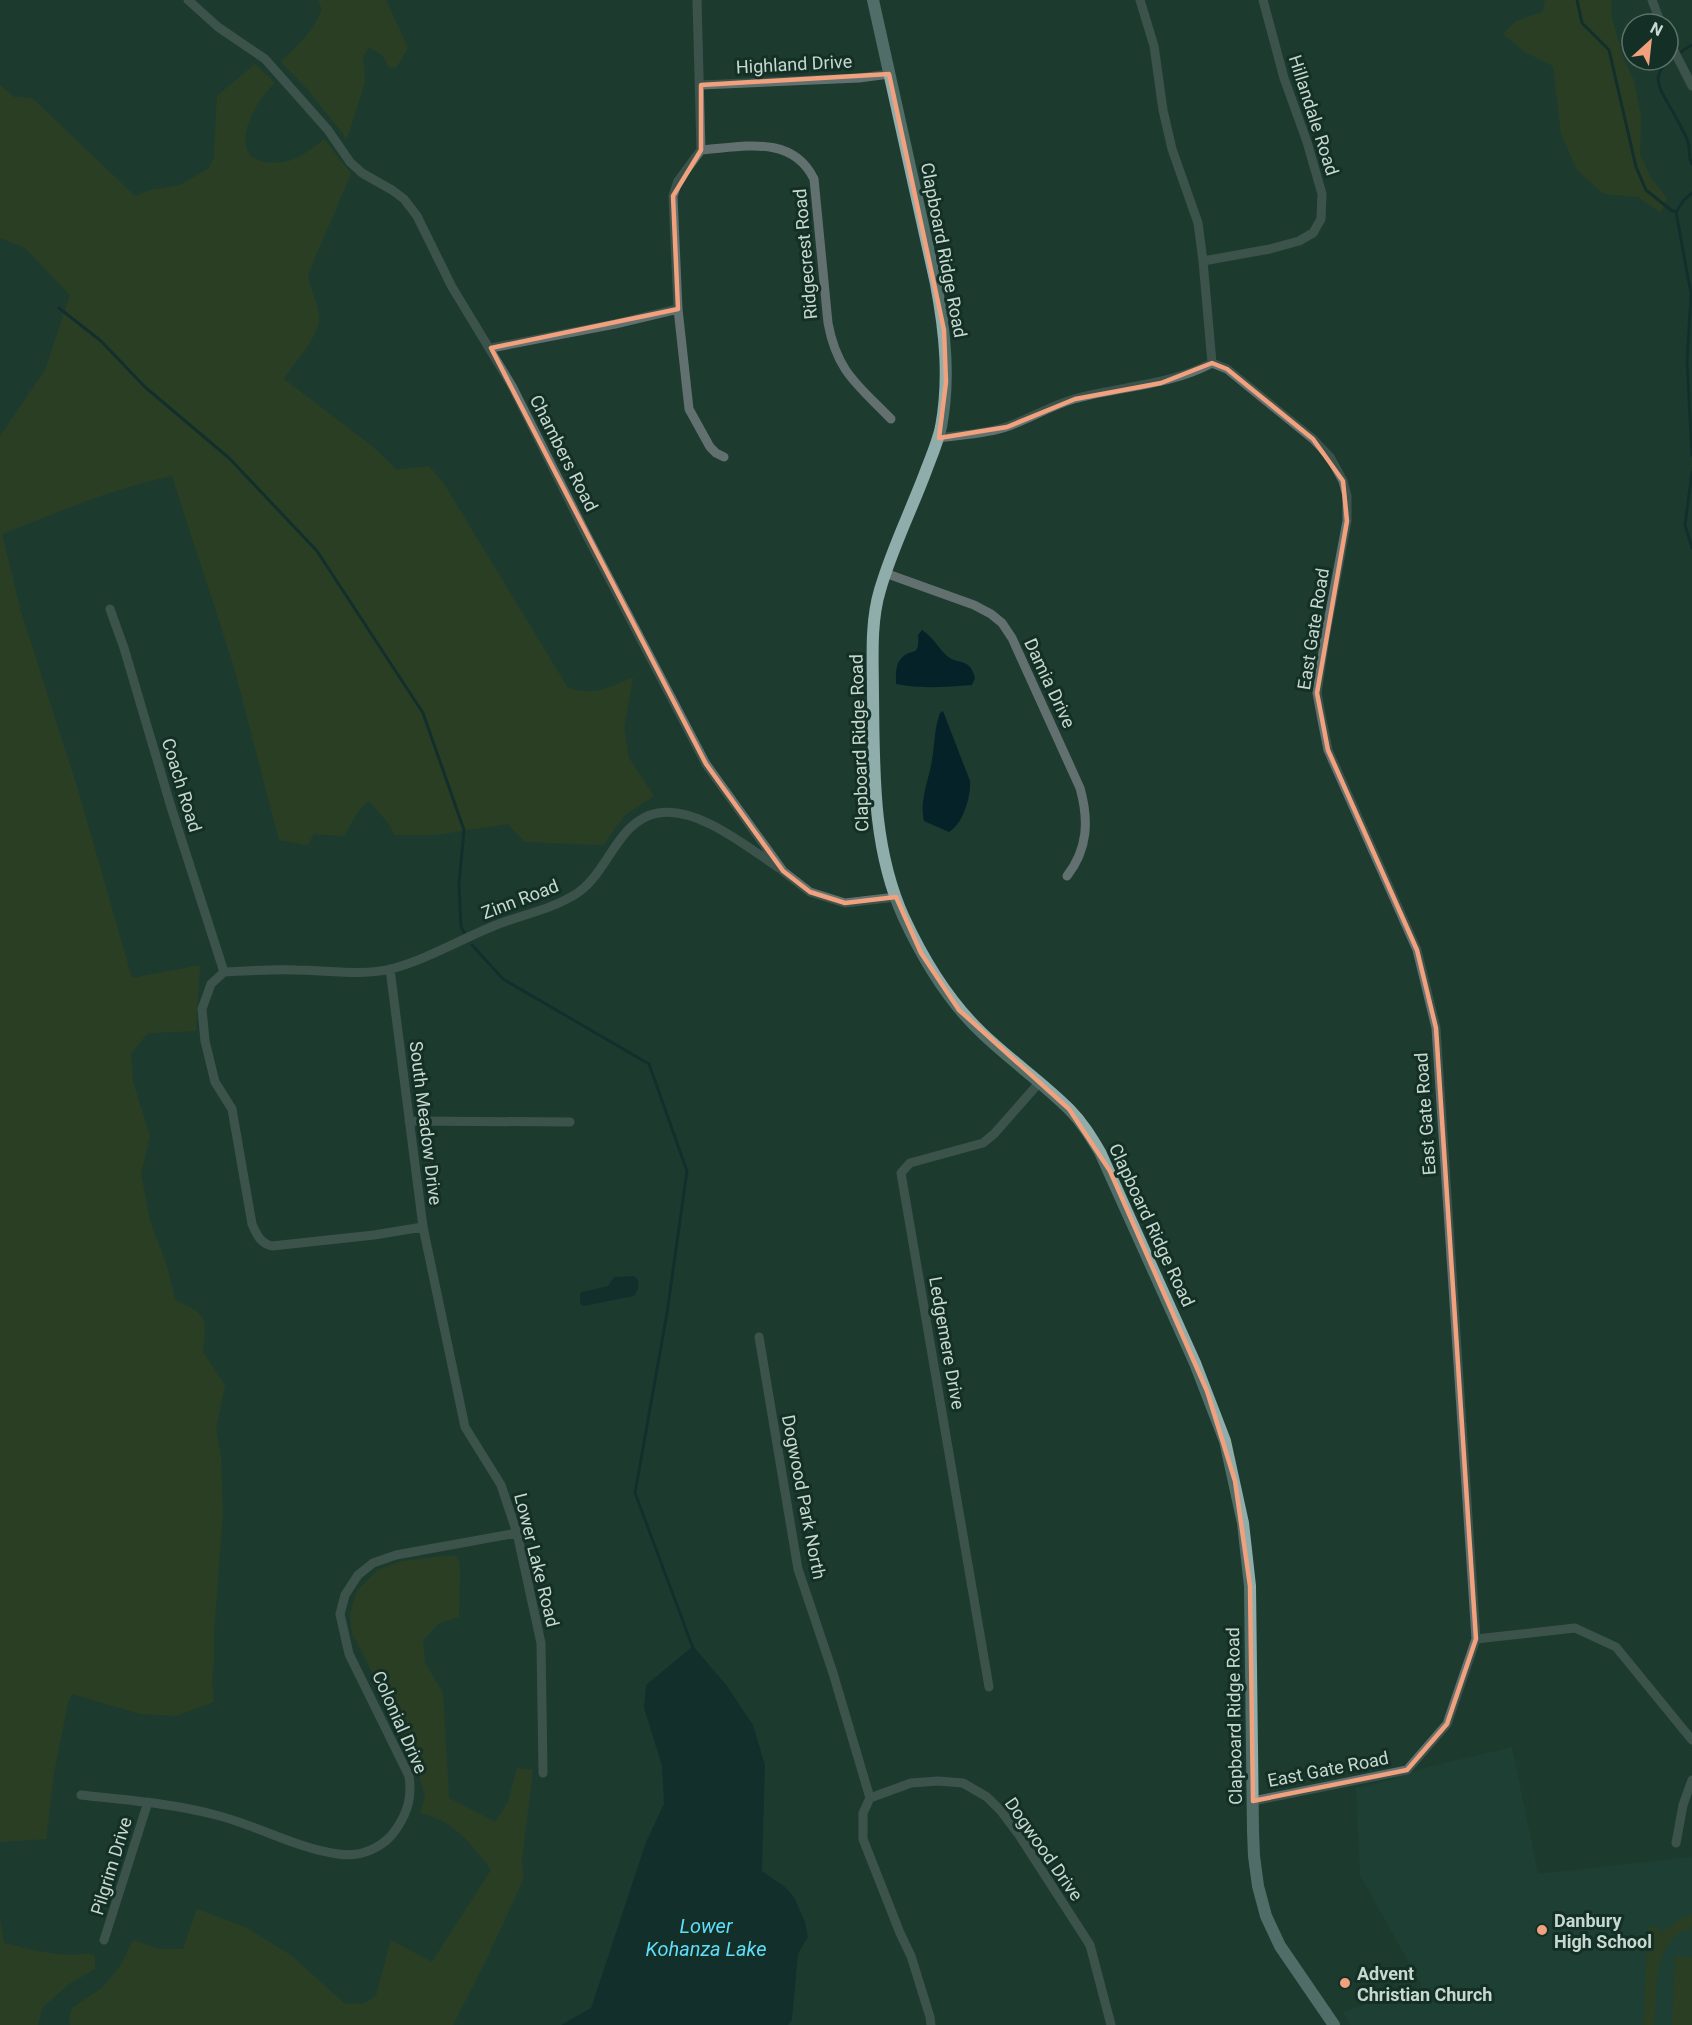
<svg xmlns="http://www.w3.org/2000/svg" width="1692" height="2025" viewBox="0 0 1692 2025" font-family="Roboto,sans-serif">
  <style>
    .built { fill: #1f4538 }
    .green { fill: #3b4317 }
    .water { fill: #062229 }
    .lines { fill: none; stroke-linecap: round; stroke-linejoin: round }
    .stream { stroke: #062229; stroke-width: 3 }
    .minor { stroke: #627170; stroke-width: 9 }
    .major { stroke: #8eadab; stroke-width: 12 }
    .marked { fill: none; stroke: #f1a17d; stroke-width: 4.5; stroke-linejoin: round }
    .poi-dot { fill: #f1a17d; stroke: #143026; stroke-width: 2 }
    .labels { text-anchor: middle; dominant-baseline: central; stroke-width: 6; stroke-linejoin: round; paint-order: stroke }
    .street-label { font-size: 18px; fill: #c7d8d0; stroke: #143026 }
    .poi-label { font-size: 18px; font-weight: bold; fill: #c7d8d0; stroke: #143026; text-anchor: start }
    .water-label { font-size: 20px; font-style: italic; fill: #5fddfc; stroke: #143026 }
  </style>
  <rect width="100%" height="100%" fill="#1e3b30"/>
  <path class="built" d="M1512,1747L1538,1874L1692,1857V2025H1351L1343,2012L1422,1986L1360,1875L1356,1788L1391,1780L1428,1767Z"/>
  <path class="green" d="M317,0H386L408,48L396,68L389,67L383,56L369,47L363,56L365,82L347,139L308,90L281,62C297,46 314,31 322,9Z
    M1545,0H1611L1612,18L1623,57L1634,81L1641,117L1640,155L1652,179L1667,198L1661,213L1638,197L1604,194L1577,170L1561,134L1553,66L1525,52L1503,34L1516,21L1543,12Z
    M255,64L275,83C260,96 236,133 249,154C252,158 256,159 261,161C287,168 305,155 324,139L351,174L308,274C309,289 319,303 319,319C319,337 293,364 284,379L372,446L397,470L429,466L444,484L568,688C596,696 608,688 633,677L624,728L629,758L654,796L625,815L603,845L525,842L508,824L435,835H394L389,824L369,801L359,810L344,836L314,834L307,845L279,840L234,667L172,476C113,488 58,512 2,534L21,612L78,790L132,978L200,965L196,1031L148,1033L131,1053L133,1082L150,1136L141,1173L150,1221L167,1266L175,1300C209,1316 206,1315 203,1352L225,1385L216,1428L221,1458L223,1514L214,1629V1659L212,1681L214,1702L175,1716L141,1714L72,1694L68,1703L54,1773L46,1839L0,1842V436L45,370L70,295L25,248L0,238V85L14,97L32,98L135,196L151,190L180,185L209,168L214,157L217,96Z
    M446,1556H456L460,1562L459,1617L439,1623L423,1640L425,1663L443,1693L449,1798L495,1822L508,1802L517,1768L533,1770L522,1858L524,1878L487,1958L453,2025H70L69,2018L72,2008L103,1987L121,1965L133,1940L159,1949H183L197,1909L245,1927L292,1956L345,2004H363L376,1996L391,1940L432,1962L491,1870C473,1845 452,1819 420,1813L425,1797L417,1766L403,1732L352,1633L350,1614L357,1591L378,1570L402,1561Z
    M1692,1914V1927C1651,1942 1657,1989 1655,2025H1643L1648,1927H1660V1934L1679,1919Z
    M0,1919L4,1943C25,1948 49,1955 72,1955C81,1955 86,1952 95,1956V1969L69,1984L42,2008L38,2025H0Z
    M1675,1956L1692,1957V2025H1672Z"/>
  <path class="water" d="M922,630C933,637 938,647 946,655C957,666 970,656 975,678L972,685C946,687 922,689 896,684C896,677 895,666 900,660C910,646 920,660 918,635Z
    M943,711L970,781C971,797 963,824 949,832L924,821C919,800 929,780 932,760C935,744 934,729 940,713Z
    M634,1276C641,1281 639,1290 634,1296L584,1306L580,1304V1294L582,1292L608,1286L614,1277Z
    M693,1646L727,1686L753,1725L765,1765L762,1871L785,1887L794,1897L805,1922L808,1937L798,1954L792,2020L788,2025H561L591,2008L646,1842L664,1804L662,1766L644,1708L646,1685Z"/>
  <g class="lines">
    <path class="stream" d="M1577,0L1582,23L1609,50L1636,167L1646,190L1671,210L1676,212
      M1692,45C1637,76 1661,85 1682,129C1684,133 1687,138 1688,142C1691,150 1687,156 1692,164
      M1676,212L1691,294L1687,362L1692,455
      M1676,212L1684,200L1692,193
      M59,308L101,341L145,387L229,458L317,551L423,713L464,830L459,884L461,927L464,932
      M1692,472L1685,525L1692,548
      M472,945L503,979L649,1064L687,1171L667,1313L635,1493L693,1648"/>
    <path class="minor" d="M188,0L218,27L265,59L328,130L350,162L362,173L392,190L404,199L417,216L452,287L512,386L585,532L706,764L783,871L810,892L845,903L896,897
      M697,0L701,150
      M1140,0L1154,46L1163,110L1172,149L1198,223L1203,261L1212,363
      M1652,0L1661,24
      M1668,39L1692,86
      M701,85L859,78L889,74
      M1203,261L1270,249L1299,241L1313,233L1321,219L1322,194L1307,142L1284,78L1263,0
      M491,348L615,324L678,309
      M1212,363L1227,369L1313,439L1330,457L1343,481L1347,496V521L1325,638L1317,693L1321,715L1328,750L1417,950L1436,1028L1476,1639L1447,1724L1407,1770L1253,1801
      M938,438C959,435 986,434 1006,427C1029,419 1050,406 1074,399C1120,386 1169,386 1212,363
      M724,457L716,453L710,447L689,409L678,309L673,196L678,181L701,150C743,147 792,134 814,179L828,323C837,372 858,385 891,419
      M885,573L974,605L991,614L1002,623L1012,638L1080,788C1089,820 1088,849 1067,876
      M110,609L124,648L171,807L224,972
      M390,969L423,1227L465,1427L501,1485L517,1533L541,1643L543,1773
      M224,972C248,971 272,969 296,970C326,970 363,976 391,969C428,959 461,939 496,925C522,915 552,909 576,894C608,874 617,820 658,813C698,806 747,847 779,868
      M224,972L211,984L202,1009L205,1041L215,1082L232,1109L252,1224C257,1235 260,1243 272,1246L374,1235L423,1227
      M409,1121L570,1122
      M759,1337L798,1569L833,1673L870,1798
      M1476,1639L1575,1628L1616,1647L1692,1740
      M989,1687L901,1173L910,1163L983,1143L994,1134L1039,1083
      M81,1795C125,1800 169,1803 212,1814C255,1824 295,1848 338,1854C361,1858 385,1847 397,1828C408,1811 412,1797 409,1776L349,1654L340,1614L345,1595L358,1575L373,1563L396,1555L517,1533
      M1676,1843L1683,1805L1692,1780
      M104,1940L148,1802
      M931,2025L930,2017L911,1956L900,1933L863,1839V1813L870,1798L911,1783L938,1781L963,1783L987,1797L1001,1811L1019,1835L1090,1945L1111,2025"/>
    <path class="major" d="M873,0L936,284C945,331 950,379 941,427C938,441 932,455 927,468C912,509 892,548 880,590C870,623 873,661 873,695C874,771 872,848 904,918C924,961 948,1001 982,1033C1010,1060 1042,1082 1069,1109C1082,1122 1091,1137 1100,1152L1195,1363L1225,1441L1243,1523L1250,1586L1253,1831L1254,1856L1258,1886L1266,1916L1280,1946L1334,2025"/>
  </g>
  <path d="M0 0H1692V2025H0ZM889,74L944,330L946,382L939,438L1007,427L1075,399L1161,383L1212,363L1227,369L1313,439L1343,481L1347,521L1317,693L1328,750L1417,950L1436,1028L1476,1639L1447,1724L1407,1770L1253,1801L1250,1586L1235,1481L1207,1391L1110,1171L1069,1109L959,1010L921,953L896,897L845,903L810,892L783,871L706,764L491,348L678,309L673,196L701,150V85Z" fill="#1e3b30" fill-opacity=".55" fill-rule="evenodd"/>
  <path class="marked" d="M889,74L944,330L946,382L939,438L1007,427L1075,399L1161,383L1212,363L1227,369L1313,439L1343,481L1347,521L1317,693L1328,750L1417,950L1436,1028L1476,1639L1447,1724L1407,1770L1253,1801L1250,1586L1235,1481L1207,1391L1110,1171L1069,1109L959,1010L921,953L896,897L845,903L810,892L783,871L706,764L491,348L678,309L673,196L701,150V85Z"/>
  <g class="poi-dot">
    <circle cx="1542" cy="1930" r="6"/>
    <circle cx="1345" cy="1983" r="6"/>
  </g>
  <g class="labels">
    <g class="street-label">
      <text transform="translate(794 64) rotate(-3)">Highland Drive</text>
      <text transform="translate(1314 115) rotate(72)">Hillandale Road</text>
      <text transform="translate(944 250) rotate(79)">Clapboard Ridge Road</text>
      <text transform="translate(805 254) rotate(-95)">Ridgecrest Road</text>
      <text transform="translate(564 453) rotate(63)">Chambers Road</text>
      <text transform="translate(1313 629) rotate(-81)">East Gate Road</text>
      <text transform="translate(1050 683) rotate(65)">Damia Drive</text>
      <text transform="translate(859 743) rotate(-92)">Clapboard Ridge Road</text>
      <text transform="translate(182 785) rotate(73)">Coach Road</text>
      <text transform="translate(520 899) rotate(-21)">Zinn Road</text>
      <text transform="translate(1425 1114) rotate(-94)">East Gate Road</text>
      <text transform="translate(426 1123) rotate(83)">South Meadow Drive</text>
      <text transform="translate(1152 1225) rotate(65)">Clapboard Ridge Road</text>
      <text transform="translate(947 1343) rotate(80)">Ledgemere Drive</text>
      <text transform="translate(804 1497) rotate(79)">Dogwood Park North</text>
      <text transform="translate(537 1560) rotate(76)">Lower Lake Road</text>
      <text transform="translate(1234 1716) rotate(-91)">Clapboard Ridge Road</text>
      <text transform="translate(400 1722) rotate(66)">Colonial Drive</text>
      <text transform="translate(1328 1769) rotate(-11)">East Gate Road</text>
      <text transform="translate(1044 1849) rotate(55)">Dogwood Drive</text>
      <text transform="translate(111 1866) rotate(-73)">Pilgrim Drive</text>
    </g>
    <g class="poi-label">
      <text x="1554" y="1920">Danbury<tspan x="1554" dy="21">High School</tspan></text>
      <text x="1357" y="1973">Advent<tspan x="1357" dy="21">Christian Church</tspan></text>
    </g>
    <g class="water-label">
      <text x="706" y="1926">Lower<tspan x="706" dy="23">Kohanza Lake</tspan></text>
    </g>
  </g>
  <g transform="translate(1650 42) rotate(27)"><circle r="28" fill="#143026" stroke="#5c736a" stroke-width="1.5"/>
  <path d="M0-4.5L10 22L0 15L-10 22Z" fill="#f1a17d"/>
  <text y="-9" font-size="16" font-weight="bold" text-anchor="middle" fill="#c7d8d0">N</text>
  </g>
</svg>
